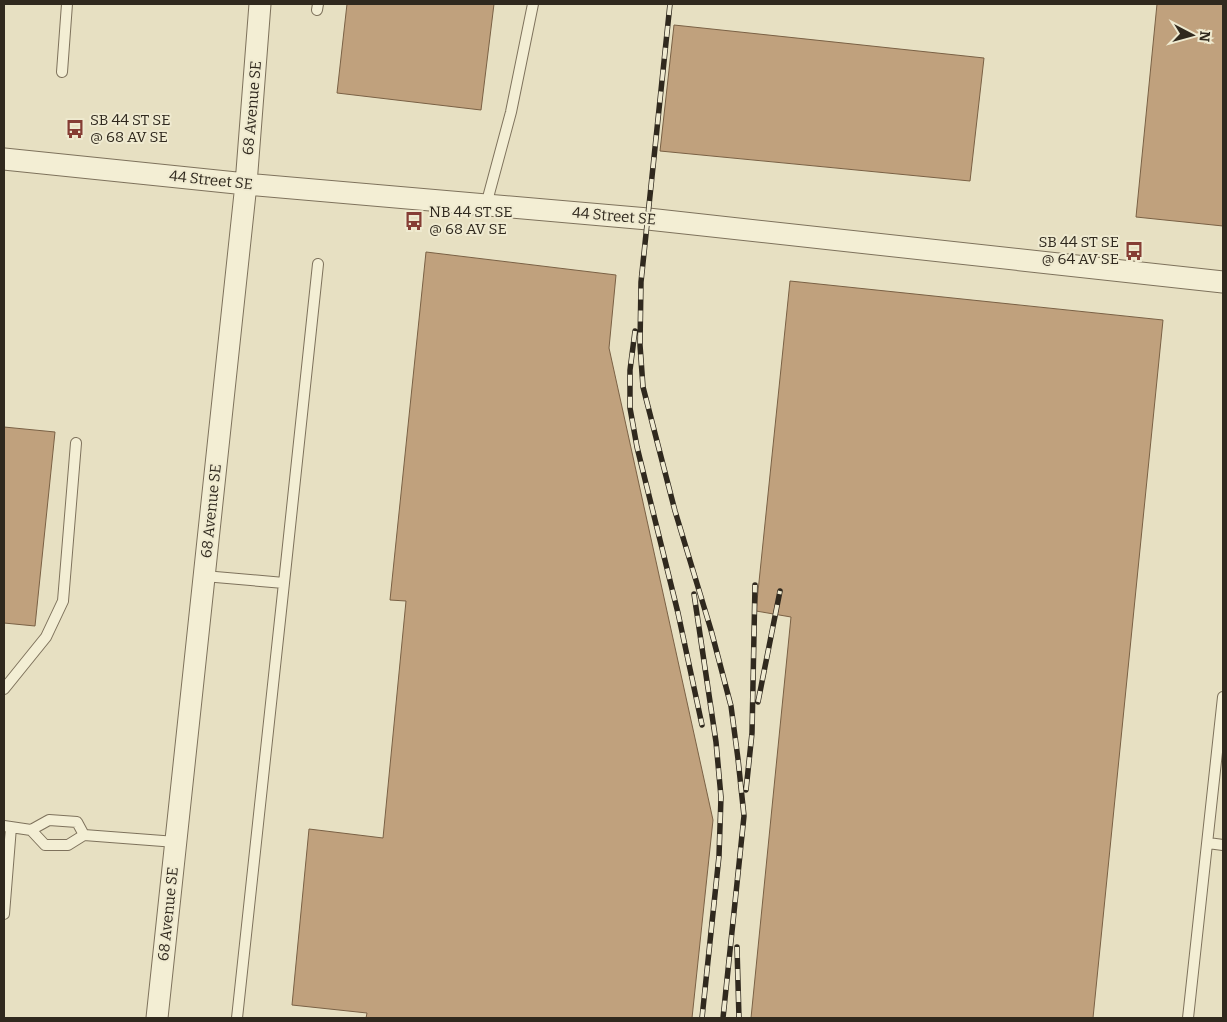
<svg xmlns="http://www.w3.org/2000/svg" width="1227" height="1022" viewBox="0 0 1227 1022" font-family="Bitter,serif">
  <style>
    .building { fill: #c0a17d; stroke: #7a6145 }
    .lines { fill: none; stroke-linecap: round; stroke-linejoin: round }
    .lane-casing { stroke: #7e725c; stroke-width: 12 }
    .street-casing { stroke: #7e725c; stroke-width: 23 }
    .lane { stroke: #f3eed4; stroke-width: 10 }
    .street { stroke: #f3eed4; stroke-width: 21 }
    .rail-casing { stroke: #30291e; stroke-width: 5.5 }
    .rail { stroke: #efead0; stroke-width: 4; stroke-dasharray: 11; stroke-linecap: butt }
    .labels { text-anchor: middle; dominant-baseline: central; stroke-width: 4; stroke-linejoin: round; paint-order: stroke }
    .street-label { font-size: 15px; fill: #30291e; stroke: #efead0 }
    .poi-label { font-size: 15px; fill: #30291e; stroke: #efead0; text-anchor: start }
  </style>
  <rect width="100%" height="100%" fill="#e7e0c2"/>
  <path class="building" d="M347,4H494L481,110L337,93Z
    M1157,4H1223V226L1136,217Z
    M674,25L984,58L970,181L660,151Z
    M426,252L616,275L609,348L713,820L692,1018H366L367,1013L292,1005L309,829L383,838L406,601L390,600Z
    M790,281L1163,320L1093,1018H751L791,617L756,611Z
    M4,427L55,432L35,626L4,623Z"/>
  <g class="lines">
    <g class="lane-casing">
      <path id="lane" d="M317,10L318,4
        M62,72L67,4
        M486,205L511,112L533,4
        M204,576L284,583L237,1018
        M284,583L318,264
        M4,689L46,637L63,601L76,443
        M4,826L31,830
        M84,835L77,822L49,820L31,830L45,845H68L84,835L176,842
        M1208,843L1223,845
        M4,914L11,827
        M1188,1018L1223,697"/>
    </g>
    <g class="street-casing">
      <path id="street" d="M4,159L246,184L648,219L1223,282
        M157,1018L246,184L260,4"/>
    </g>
    <use href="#lane" class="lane"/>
    <use href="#street" class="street"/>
    <g class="rail-casing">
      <path id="rail" d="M670,4L641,282L640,345L643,387L675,511L711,630L731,706L738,759L744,816L723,1018
        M635,331L630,370V408L637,447L678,613L702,725
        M694,594L716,742L721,797L719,856L702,1018
        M758,702L780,591
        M746,790L752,733L755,585
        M737,947L739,1018"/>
    </g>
    <use href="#rail" class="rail"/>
  </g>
  <defs>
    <g id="bus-bare" transform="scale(1.5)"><path d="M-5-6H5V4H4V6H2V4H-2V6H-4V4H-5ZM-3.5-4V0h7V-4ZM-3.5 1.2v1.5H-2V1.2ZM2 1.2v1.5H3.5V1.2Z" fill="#853d34" stroke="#efead0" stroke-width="2.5" paint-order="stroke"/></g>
  </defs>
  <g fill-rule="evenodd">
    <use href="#bus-bare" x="75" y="129"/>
    <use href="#bus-bare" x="414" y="221"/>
    <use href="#bus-bare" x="1134" y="251"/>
  </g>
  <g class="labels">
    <g class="street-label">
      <text transform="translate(252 108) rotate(-85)">68 Avenue SE</text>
      <text transform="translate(211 180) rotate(6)">44 Street SE</text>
      <text transform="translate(614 216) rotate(5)">44 Street SE</text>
      <text transform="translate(211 511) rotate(-84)">68 Avenue SE</text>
      <text transform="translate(168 914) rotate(-84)">68 Avenue SE</text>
    </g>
    <g class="poi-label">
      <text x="90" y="120">SB 44 ST SE<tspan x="90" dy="17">@ 68 AV SE</tspan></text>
      <text x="429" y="212">NB 44 ST SE<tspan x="429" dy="17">@ 68 AV SE</tspan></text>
      <text x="1119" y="242" text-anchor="end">SB 44 ST SE<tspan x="1119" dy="17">@ 64 AV SE</tspan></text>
    </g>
  </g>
  <rect width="1227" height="1022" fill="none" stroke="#30291e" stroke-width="10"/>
  <g transform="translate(1192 35) rotate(96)" stroke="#efead0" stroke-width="4" paint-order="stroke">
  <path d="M0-4L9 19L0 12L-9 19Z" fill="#30291e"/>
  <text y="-8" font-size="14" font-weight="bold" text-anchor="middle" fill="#30291e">N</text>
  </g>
</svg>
